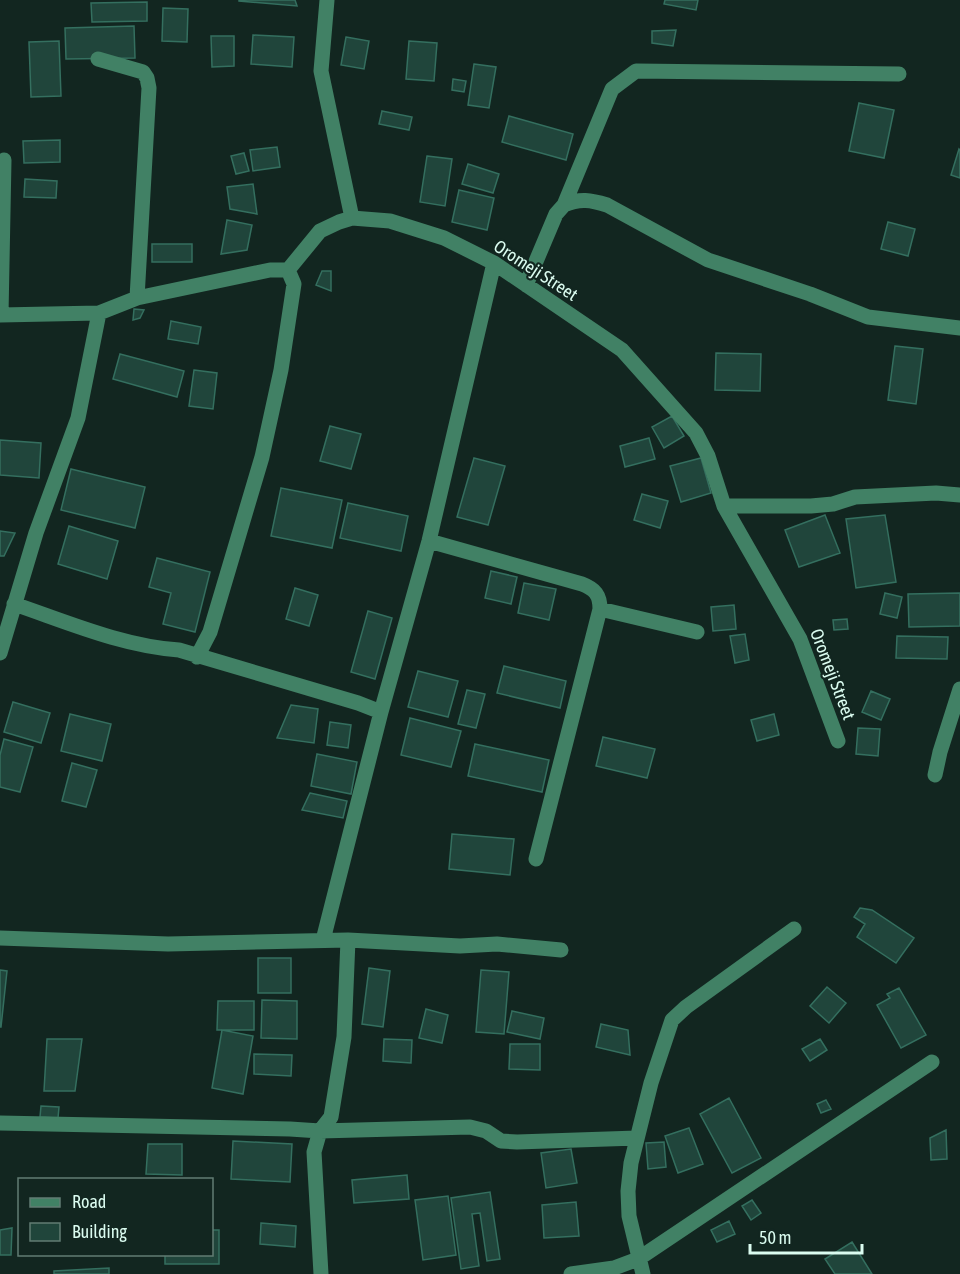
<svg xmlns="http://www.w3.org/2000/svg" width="960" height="1274" viewBox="0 0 960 1274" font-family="'Asap Condensed',sans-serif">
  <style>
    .building { fill: #20453b; stroke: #346f5f; stroke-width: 1.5 }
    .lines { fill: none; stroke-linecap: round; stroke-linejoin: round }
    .minor { stroke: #418165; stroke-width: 15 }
    .labels { text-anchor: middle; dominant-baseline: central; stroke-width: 4.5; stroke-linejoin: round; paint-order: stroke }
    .street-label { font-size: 18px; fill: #dbfcf0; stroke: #122620 }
  </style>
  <rect width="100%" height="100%" fill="#122620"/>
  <path class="building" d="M295,0L297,6L239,1V0Z
    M665,0H698L696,10L664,4Z
    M147,2V21L92,22L91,3Z
    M163,8L188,9L187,42L162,41Z
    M134,26L135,58L66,59L65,28Z
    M676,30L673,46L652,43V31Z
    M253,35L294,37L292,67L251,64Z
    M211,36H234V66L212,67Z
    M346,37L369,41L364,69L341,65Z
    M59,41L61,96L31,97L29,42Z
    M409,41L437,43L434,81L406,79Z
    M474,64L496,67L489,108L468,105Z
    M453,79L466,81L464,92L452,90Z
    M859,103L894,110L884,158L849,151Z
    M382,111L412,117L409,130L379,124Z
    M509,116L573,134L566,160L502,142Z
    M60,140V162L24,163L23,141Z
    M277,147L280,167L253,171L250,150Z
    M959,149L960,150V178L951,175Z
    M244,153L249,171L236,174L231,156Z
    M427,156L452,159L445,206L420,202Z
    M468,164L499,174L493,193L462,184Z
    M25,179L57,181L56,198L24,197Z
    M253,184L257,214L230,209L227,187Z
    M459,190L494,198L487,230L452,222Z
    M227,220L252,225L247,250L221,254Z
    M888,222L915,229L908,256L881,249Z
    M152,244H192V262H152Z
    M322,271H331V291L316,285Z
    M134,309L144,310L140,318L133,320Z
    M171,321L201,327L198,344L168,339Z
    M895,346L923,349L916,404L888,400Z
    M716,353L761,354L760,391L715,390Z
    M120,354L184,371L177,397L113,379Z
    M194,370L217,373L213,409L189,406Z
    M672,416L684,436L664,448L652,427Z
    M330,426L361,434L351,469L320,461Z
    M649,438L655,459L625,467L620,446Z
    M0,440L41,443L39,478L0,475Z
    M474,458L505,466L488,525L457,517Z
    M701,458L711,493L681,502L670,466Z
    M71,469L145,487L135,528L61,510Z
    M281,488L342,500L332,548L271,536Z
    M642,494L668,501L660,528L634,520Z
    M348,503L408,516L401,551L340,538Z
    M825,515L840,553L799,567L785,530Z
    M885,515L896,582L856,588L846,519Z
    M69,526L118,541L107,579L58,564Z
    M0,531L15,533L4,556H0Z
    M157,558L210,572L195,632L163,624L171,593L149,587Z
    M491,571L517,577L511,604L485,598Z
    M524,583L556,589L549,620L518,613Z
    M295,588L318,595L309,626L286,619Z
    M885,593L902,597L897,618L880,614Z
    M960,593V626L909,627L908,594Z
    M734,605L736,629L713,631L711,607Z
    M368,611L392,618L375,679L351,672Z
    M847,619L848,629L834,630L833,620Z
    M745,634L749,660L735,663L730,636Z
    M897,636L948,637L947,659L896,658Z
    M504,666L566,681L560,708L497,693Z
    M418,671L458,681L448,717L408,707Z
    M467,690L485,694L476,728L458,724Z
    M871,691L890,699L881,720L862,712Z
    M13,702L50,713L41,743L4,732Z
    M291,705L318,709L314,743L277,738Z
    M70,714L111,724L102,761L61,751Z
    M774,714L779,735L757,741L751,720Z
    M410,718L461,731L451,767L401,755Z
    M330,722L351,725L348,748L327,745Z
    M858,728L880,729L878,756L856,754Z
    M603,737L655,749L647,778L596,766Z
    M4,739L33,747L20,792L0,787V755Z
    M475,744L549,760L542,792L468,776Z
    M317,754L357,762L351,794L311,786Z
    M72,763L97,770L86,807L62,801Z
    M310,793L347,801L343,818L302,810Z
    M452,834L514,839L510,875L449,869Z
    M860,908L872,910L914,938L896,963L857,937L865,924L854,917Z
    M258,958H291V993H258Z
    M369,968L390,971L383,1027L362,1024Z
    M0,970L7,971L1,1027H0Z
    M481,970L509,972L504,1034L476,1032Z
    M827,987L846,1003L829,1023L810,1006Z
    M899,988L926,1035L901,1048L877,1005L890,998L887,994Z
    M262,1000L297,1001V1039L261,1038Z
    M218,1001H254V1030H217Z
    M426,1009L448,1015L442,1043L419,1038Z
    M512,1011L544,1018L540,1039L507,1032Z
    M601,1024L628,1030L630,1055L596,1047Z
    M222,1030L253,1036L243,1094L212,1088Z
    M47,1039H82L75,1091H44Z
    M384,1039L412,1040L411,1063L383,1061Z
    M820,1039L827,1050L810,1061L802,1049Z
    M510,1044H540V1070L509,1069Z
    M254,1054L292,1055L291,1076L254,1074Z
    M729,1098L761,1158L732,1173L700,1114Z
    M826,1100L831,1109L821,1113L817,1104Z
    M41,1106L59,1107L58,1118L40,1117Z
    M689,1128L703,1164L678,1173L665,1136Z
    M946,1130L947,1159L931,1160L930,1138Z
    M233,1141L292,1144L290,1182L231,1179Z
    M664,1142L666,1167L648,1169L646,1143Z
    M148,1144H182V1175L146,1174Z
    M571,1149L577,1183L546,1188L541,1153Z
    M407,1175L409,1199L354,1203L352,1180Z
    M490,1192L500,1259L487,1261L480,1213L472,1214L479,1266L461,1269L451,1198Z
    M448,1196L456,1255L423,1260L415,1200Z
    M752,1200L761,1213L751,1220L742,1206Z
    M576,1202L579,1236L544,1238L542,1205Z
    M729,1221L735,1234L717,1242L711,1230Z
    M261,1223L296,1226L295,1247L260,1244Z
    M12,1228L11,1255H0V1230Z
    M212,1230H219V1264H165V1254H212Z
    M852,1242L872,1274H835L825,1259Z
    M109,1268V1274H54V1271Z"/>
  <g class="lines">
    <path class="minor" d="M327,0L321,71L352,218
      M98,59L143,72L147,78L149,88L137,298
      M564,205C580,198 591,200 607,205L708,260L810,294L868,317L960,328
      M526,285L556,214L564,205L612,89L636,71L899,74
      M0,315L99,313L137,298L270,270H288L320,231L339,222L352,218L390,221L444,238L494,263L622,350L696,433L708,456L724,506L800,639L838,741
      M1,315L4,160
      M724,506H811L833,504L855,497L936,493L960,495
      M429,541L582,584C595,589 600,595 600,609L536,859
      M14,604C67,622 122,646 179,650L358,703L381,712
      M600,609L697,632
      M0,653L36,533L78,418L99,313
      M197,657L210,632L262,457L281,370L294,284L288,270
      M935,775L940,752L960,689
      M0,938L168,944L348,940L460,946L497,944L561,950
      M323,940L381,712L429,541L494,263
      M0,1123L290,1129L320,1131L470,1127L486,1131L501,1141L517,1142L637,1138
      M321,1274L314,1152L320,1131L331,1117L344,1037L348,940
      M571,1274L614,1268L638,1259L932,1062
      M643,1274L629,1216L628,1191L631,1163L651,1083L672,1020L686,1007L794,929"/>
  </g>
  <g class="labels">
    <g class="street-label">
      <text transform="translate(536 270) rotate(33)">Oromeji Street</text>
      <text transform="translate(833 674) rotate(69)">Oromeji Street</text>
    </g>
  </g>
  <rect x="18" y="1178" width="195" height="78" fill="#122620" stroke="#627c73" stroke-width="1.5"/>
  <rect x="30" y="1198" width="30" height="9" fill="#418165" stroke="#627c73" stroke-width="1.5"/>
  <text x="72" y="1208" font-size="18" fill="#dbfcf0">Road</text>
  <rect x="30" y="1223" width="30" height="18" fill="#20453b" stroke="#627c73" stroke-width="1.5"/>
  <text x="72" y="1238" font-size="18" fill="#dbfcf0">Building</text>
  <path d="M750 1244v9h112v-9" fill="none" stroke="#dbfcf0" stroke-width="3"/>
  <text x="759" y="1244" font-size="18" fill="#dbfcf0" stroke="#122620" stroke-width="4.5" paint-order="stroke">50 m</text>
</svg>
